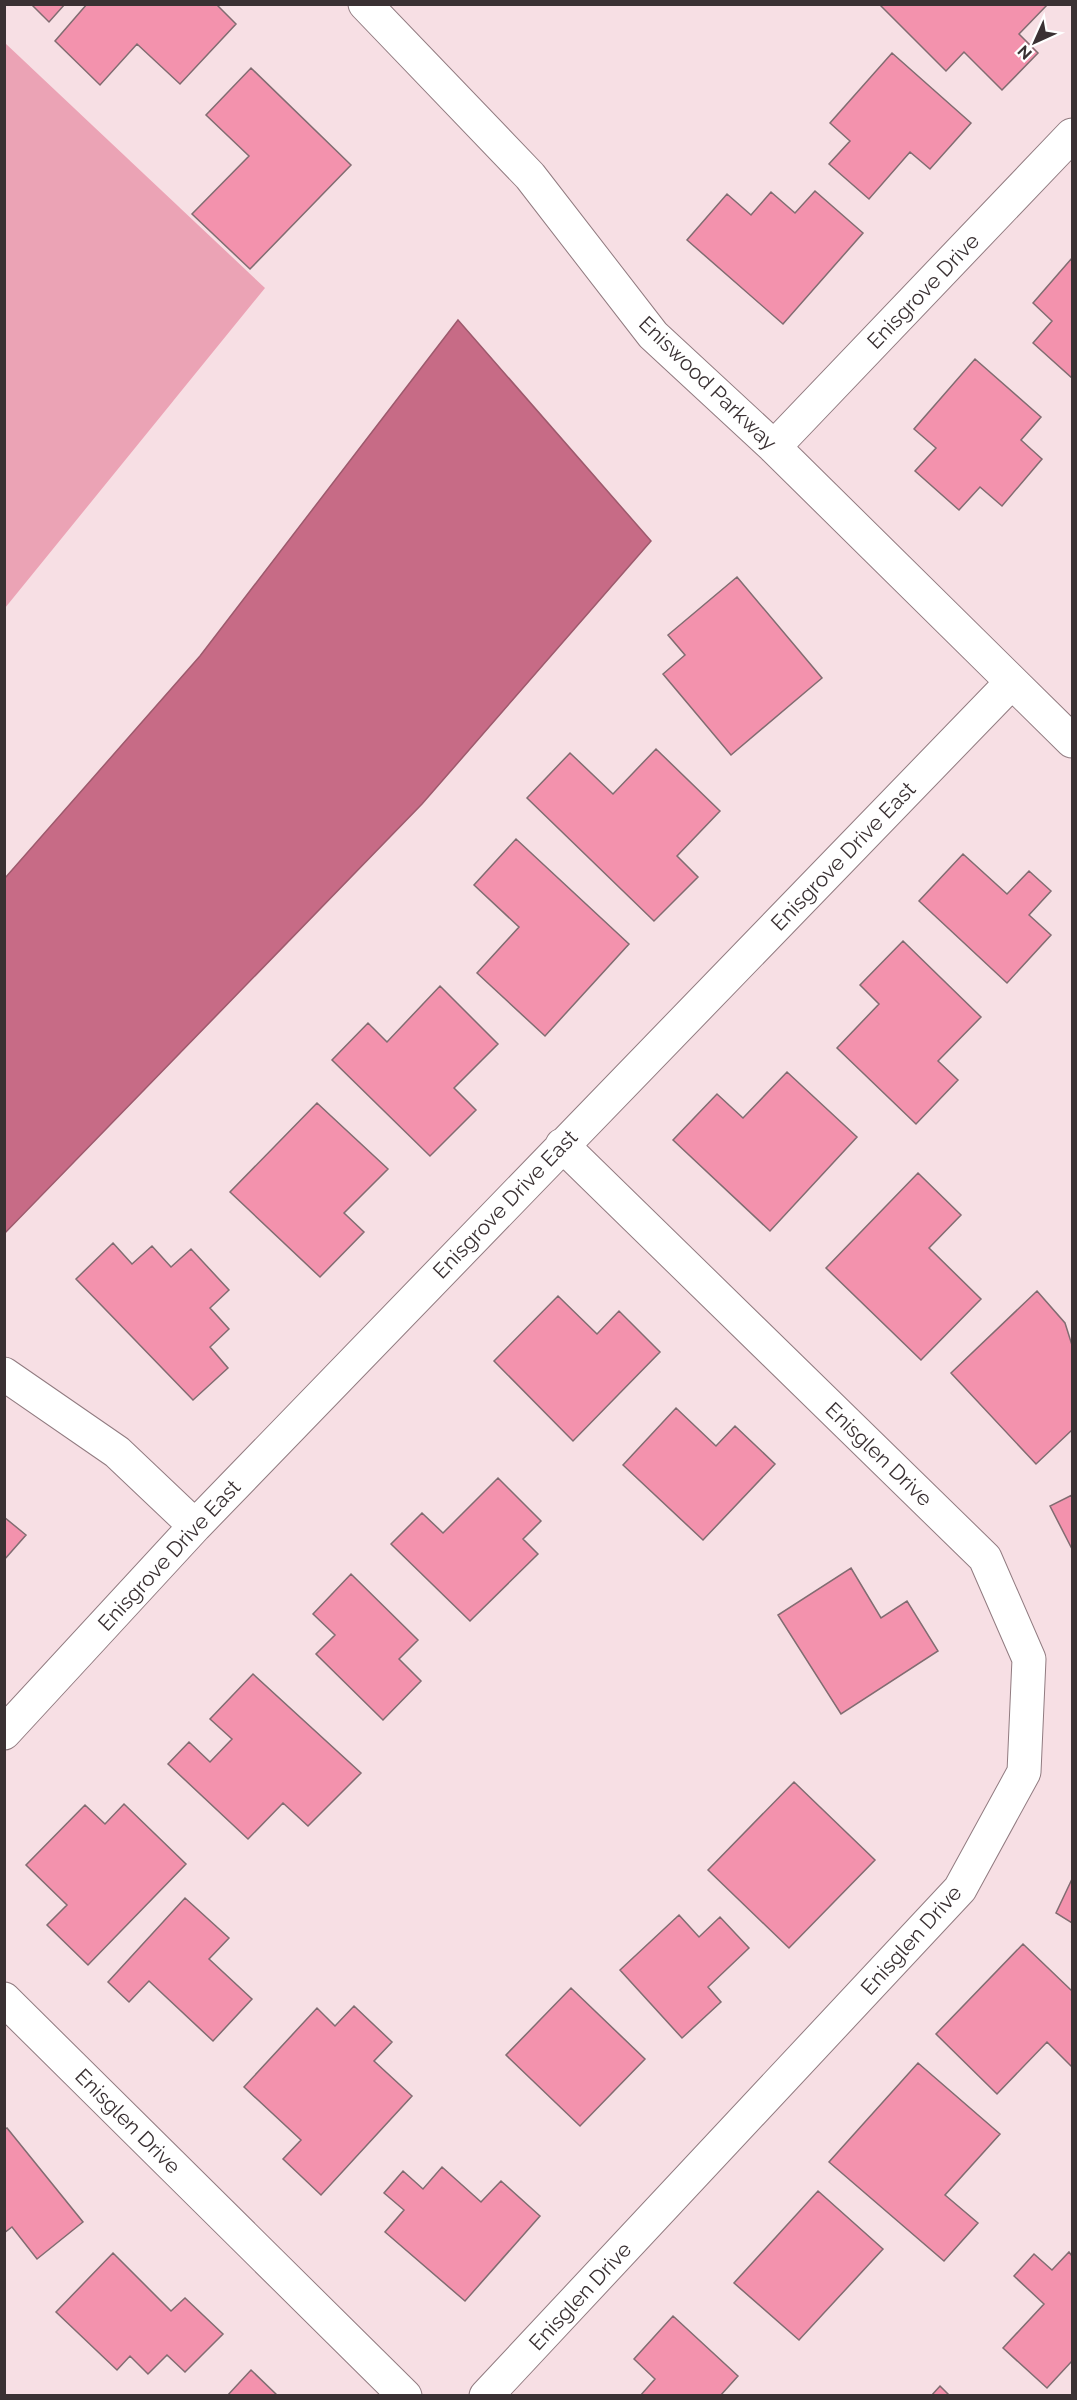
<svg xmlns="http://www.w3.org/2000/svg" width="1077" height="2400" viewBox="0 0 1077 2400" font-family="Raleway,sans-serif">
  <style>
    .green { fill: #eba3b5 }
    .water { fill: #c76b86; stroke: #9d5a6d; stroke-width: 1.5 }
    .building { fill: #f392ad; stroke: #816c71; stroke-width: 1.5 }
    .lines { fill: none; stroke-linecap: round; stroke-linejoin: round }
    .minor-casing { stroke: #917b80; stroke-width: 35 }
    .minor { stroke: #fff; stroke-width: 33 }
    .labels { text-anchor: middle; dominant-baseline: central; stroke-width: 5; stroke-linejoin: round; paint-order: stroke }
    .street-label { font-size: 21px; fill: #3a3133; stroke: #fff }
  </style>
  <rect width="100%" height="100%" fill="#f7dfe4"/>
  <path class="green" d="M5,43L265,288L5,608H4Z"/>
  <path class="water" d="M458,320L651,541L422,804L5,1233V878L200,656Z"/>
  <path class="building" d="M31,4H65L49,22Z
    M87,4H216L236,24L180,84L137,44L100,85L55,41Z
    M879,4H1048L1019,34L1038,53L1002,90L964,52L946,71Z
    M892,53L971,123L930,169L910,152L869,199L829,164L850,141L830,123Z
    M251,68L351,165L250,269L192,214L249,156L206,115Z
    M815,191L863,233L783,324L687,240L727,194L751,215L771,192L795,213Z
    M1072,258V378L1033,343L1052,321L1033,303Z
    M975,359L1041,417L1021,440L1042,459L1002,506L980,487L959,510L915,471L936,448L914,429Z
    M737,577L822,678L731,755L663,674L685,655L668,635Z
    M656,749L720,811L677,856L698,877L654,921L527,798L570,753L613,794Z
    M516,839L629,944L545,1036L477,973L519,927L474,885Z
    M963,854L1007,894L1029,871L1051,891L1029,915L1051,935L1007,983L919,901Z
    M903,941L981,1017L938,1061L958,1080L916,1124L837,1048L879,1004L860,985Z
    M440,986L498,1044L454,1088L476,1110L430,1156L332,1060L368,1023L387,1042Z
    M787,1072L857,1137L770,1231L673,1140L717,1094L743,1118Z
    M317,1103L388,1169L344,1213L364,1232L320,1277L230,1192Z
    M918,1173L961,1215L929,1248L981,1299L921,1360L826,1268Z
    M113,1243L132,1264L152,1246L171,1267L191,1249L229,1290L210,1308L229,1329L210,1347L228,1368L193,1400L76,1279Z
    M1037,1291L1065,1323L1072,1345V1430L1036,1464L951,1373Z
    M558,1296L597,1334L619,1311L660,1352L573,1441L494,1361Z
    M676,1408L716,1446L735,1426L775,1464L703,1540L623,1465Z
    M498,1478L541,1521L523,1539L538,1554L470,1621L391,1544L422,1513L443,1533Z
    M1072,1495V1549L1050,1506Z
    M4,1517L26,1535L4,1560Z
    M851,1568L881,1618L907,1601L938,1651L841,1714L778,1615Z
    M351,1574L418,1640L399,1659L421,1681L383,1720L316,1654L335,1635L313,1614Z
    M253,1674L361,1773L308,1826L283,1803L248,1839L168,1764L189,1742L210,1762L232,1739L210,1719Z
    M794,1782L875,1860L789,1948L708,1870Z
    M124,1804L186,1864L88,1965L47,1925L67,1905L26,1865L85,1805L105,1824Z
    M1072,1879V1923L1056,1913Z
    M185,1898L229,1938L209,1959L252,1999L213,2041L149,1981L129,2002L108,1982Z
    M679,1915L699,1937L720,1917L749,1948L708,1987L721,2002L682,2038L620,1970Z
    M1023,1944L1072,1991V2067L1047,2042L997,2094L936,2034Z
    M571,1988L645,2059L580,2126L506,2055Z
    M354,2006L392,2042L374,2061L412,2096L321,2195L283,2159L301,2140L244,2087L317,2008L335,2026Z
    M918,2063L1000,2134L945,2195L978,2223L944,2261L829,2162Z
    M7,2128L83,2222L37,2259L12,2227L4,2233V2130Z
    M442,2167L481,2202L501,2181L540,2216L465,2301L385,2232L404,2210L384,2193L403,2171L423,2189Z
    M818,2191L883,2249L799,2340L734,2283Z
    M1069,2252L1072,2256V2361L1047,2388L1003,2348L1044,2304L1014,2276L1034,2254L1052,2270Z
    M113,2253L171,2311L185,2298L223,2334L185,2372L167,2355L148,2374L130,2356L117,2370L56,2312Z
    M673,2316L738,2376L720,2396H640L655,2379L634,2359Z
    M251,2370L278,2396H227Z
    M940,2386L950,2396H931Z"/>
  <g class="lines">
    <g class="minor-casing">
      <path id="minor" d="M365,4L530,176L653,335L774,447L1072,741
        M774,447L1072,135
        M4,1374L117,1452L195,1526
        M4,1733L195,1526L1012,682
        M4,1999L405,2396
        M486,2396L960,1889L1024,1772L1029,1659L985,1558L562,1145"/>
    </g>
    <use href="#minor" class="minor"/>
  </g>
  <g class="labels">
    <g class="street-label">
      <text transform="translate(923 291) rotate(-46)">Enisgrove Drive</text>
      <text transform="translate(708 383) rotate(44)">Eniswood Parkway</text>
      <text transform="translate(843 856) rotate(-46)">Enisgrove Drive East</text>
      <text transform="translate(505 1204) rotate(-46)">Enisgrove Drive East</text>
      <text transform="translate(879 1454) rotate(44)">Enisglen Drive</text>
      <text transform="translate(169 1555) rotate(-47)">Enisgrove Drive East</text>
      <text transform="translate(911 1940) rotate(-48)">Enisglen Drive</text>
      <text transform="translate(128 2121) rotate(45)">Enisglen Drive</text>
      <text transform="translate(580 2296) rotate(-47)">Enisglen Drive</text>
    </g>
  </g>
  <rect width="1077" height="2400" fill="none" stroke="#3a3133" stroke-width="12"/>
  <g transform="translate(1035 42) rotate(225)" stroke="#ffffff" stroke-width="4.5" paint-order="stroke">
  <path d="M0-4.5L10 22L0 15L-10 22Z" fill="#3a3133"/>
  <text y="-9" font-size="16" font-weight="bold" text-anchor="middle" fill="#3a3133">N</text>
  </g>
</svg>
